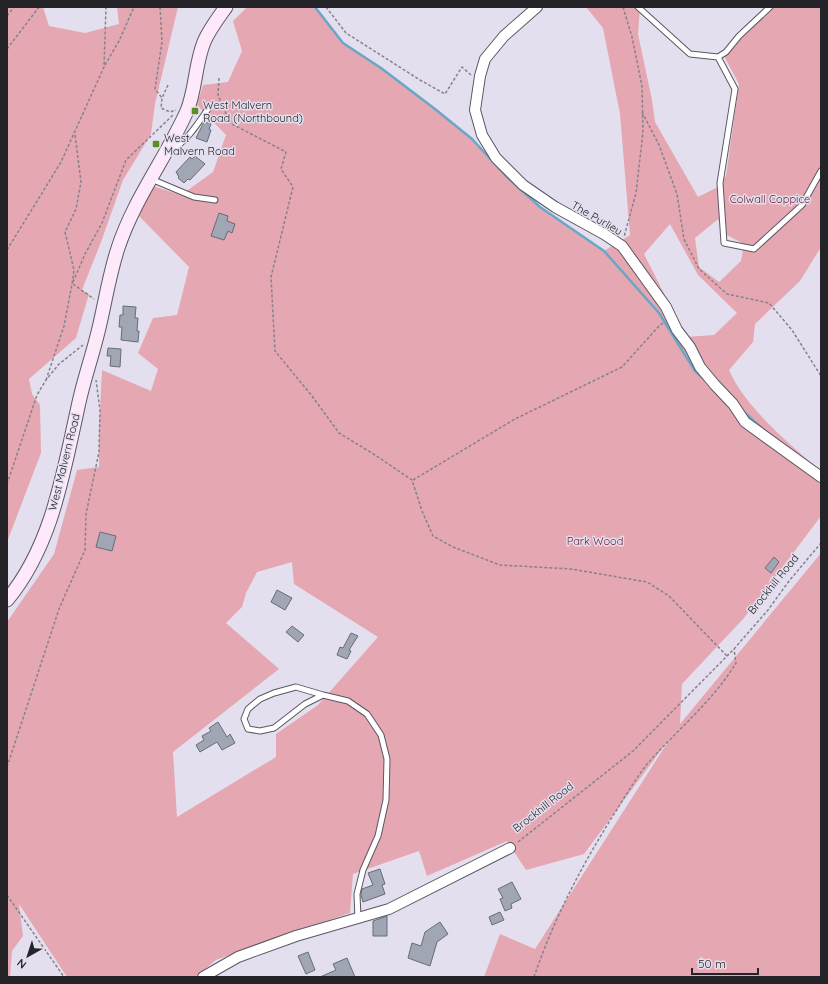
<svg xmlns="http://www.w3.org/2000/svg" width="828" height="984" viewBox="0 0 828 984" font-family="Quicksand,sans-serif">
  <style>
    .green { fill: #e5a7b2; fill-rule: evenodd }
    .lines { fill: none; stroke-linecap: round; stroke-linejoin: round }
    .stream { stroke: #69a7c8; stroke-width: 2.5 }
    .building { fill: #a0a6b4; stroke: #666c78 }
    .lane-casing { stroke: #5b5763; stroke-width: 7 }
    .street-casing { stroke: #5b5763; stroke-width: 12 }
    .secondary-casing { stroke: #5b5763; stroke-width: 15 }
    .path { stroke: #85828c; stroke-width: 1.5; stroke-dasharray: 3 2; stroke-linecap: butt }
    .lane { stroke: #fff; stroke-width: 5 }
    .street { stroke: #fff; stroke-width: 10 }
    .secondary { stroke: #fde9f9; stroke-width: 13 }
    .poi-dot { fill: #5c8e26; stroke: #e4dfee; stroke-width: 1.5 }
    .labels { text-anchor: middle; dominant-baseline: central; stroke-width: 3; stroke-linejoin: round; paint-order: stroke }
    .poi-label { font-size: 11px; fill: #242328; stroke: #e4dfee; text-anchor: start }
    .park-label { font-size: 11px; fill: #64162e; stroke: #e4dfee }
    .street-label { font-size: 11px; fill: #242328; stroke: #e4dfee }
  </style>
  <rect width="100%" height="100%" fill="#e4dfee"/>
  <path class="green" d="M7,7H43L49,26L85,33L119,24L117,7H178L155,104L151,134L123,180L101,242L82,290L89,294L76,338L29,379L32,394L40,405L41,453L7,542Z
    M247,7H315L343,43L381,68L435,109L472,139L506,176L540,207L604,251L630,235L620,114L603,28L586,7H640L638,34L652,100L655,122L698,197L716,188L726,176L739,84L724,56L773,7H821V247L800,281L755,324L753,342L729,370C745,407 790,445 821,471V516L744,618L682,684L680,724L821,553V977H484L500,934L535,949L673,734L584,854L526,870L507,841L427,876L419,851L353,874L350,913L270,940L216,960L195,977H67L19,904L23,936L12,951L10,977H7V622L54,554L77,470L99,467V431L102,370L151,391L158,369L138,353L153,318L177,315L189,267L139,216L153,186L181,195L213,172L226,135L197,105L203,85L228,82L242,51L233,21ZM717,220L725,221L727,235L744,244L741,261L719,282L699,267L695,238ZM670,224L698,275L737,313L714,335L686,337L644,254ZM292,562L294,584L378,637L318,705L276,734V757L177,817L173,752L279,669L226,623L242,607L246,593L257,572Z"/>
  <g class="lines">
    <path class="stream" d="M315,7L343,43L381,68L435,109L472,139L506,176L540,207L604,251L659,313L695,371L704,379
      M745,413L765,431"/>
  </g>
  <path class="building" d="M204,122L211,124L209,129L211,130L207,142L196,138Z
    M195,156L205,164L190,180L188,179L184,183L178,178L179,177L176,172L190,157L192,159Z
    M219,213L228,216L227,221L235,224L232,233L228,231L224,240L211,236Z
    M123,306L136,307L135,318H138L137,331H139L138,342L121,340L122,327H119L120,315H123Z
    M108,348L121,349L120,367L110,366L111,356H107Z
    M100,532L116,536L112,551L96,547Z
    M774,557L779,562L771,573L765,568Z
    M277,590L292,598L285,610L271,602Z
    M292,626L304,635L298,642L286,632Z
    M351,633L358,636L349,650L351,651L347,659L337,655L340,647L343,648Z
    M218,722L227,737L230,734L235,743L222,750L217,742L200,752L196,745L204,740L202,736L211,731L209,728Z
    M380,869L385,884L382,885L385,894L363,902L361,895L362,889L373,885L368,873Z
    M512,882L521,899L511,904L512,908L505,911L500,899L503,898L498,889Z
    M500,912L504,920L492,925L489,917Z
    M387,916V936H373V921Z
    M440,922L448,934L437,942L430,966L408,958L412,943L421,946L425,932Z
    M308,952L315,970L306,974L298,956Z
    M347,958L355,977H320L336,970L333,964Z"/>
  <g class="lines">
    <g class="lane-casing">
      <path id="lane" d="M638,7L690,54L718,57L726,52L739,36L770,7
        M718,57L735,89L720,183L724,243L754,249L802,205L821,171
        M170,151C187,141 197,125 208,109
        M151,179L194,197L215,200
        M323,695L296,687L274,693L260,699L248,709L244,719L248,729L260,731L274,728L305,704L323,695L348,701L367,714L381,735L387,759L386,800L378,836L363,870L357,894L358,918"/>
    </g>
    <g class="street-casing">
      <path id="street" d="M537,7L504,36L485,59L480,76L475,110L482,135L496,158L523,185L555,207L604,234L622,246L666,307L677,330L690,347L700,367L715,385L733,404L745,422L821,477
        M203,977L238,957L296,936L389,909L510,848"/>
    </g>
    <g class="secondary-casing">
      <path id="secondary" d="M7,600C52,546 63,474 78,407C83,382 92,357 98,332C105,304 109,275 118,248C134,199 166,158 187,111C196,89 195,64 204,42C209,30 218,18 226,7"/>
    </g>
    <path class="path" d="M160,7L162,42L155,89L162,98
      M326,7L346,33L420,80L445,94L462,67L471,75
      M623,7L632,37L642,86L643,132L636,193L624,237
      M7,16L14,7
      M7,49L39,7
      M105,65L119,41L134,7
      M219,78L218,95L230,123L286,152L281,169L293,187L271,277L275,351L312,396L339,433L375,455L412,480L422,511L433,536L453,547L500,565L571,569L647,582L669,596L727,656
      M168,85L162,98L161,108L170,112L176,110
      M642,112L659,145L677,194L684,239L699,269L727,294L769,303L792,330L821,376
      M7,250L61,162L104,67L106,7
      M73,282L85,254L102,223L126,160L173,115
      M73,284L94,299
      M46,380L64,326L72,284L74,270L65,232L76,209L81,182L75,135
      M413,480L515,419L622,367L659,326L663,323
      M7,484L37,395L46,380L59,364L83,345
      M7,767L59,609L85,550L86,514L99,452L100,410L96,380
      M518,842L633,751L734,649L768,610L789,581L821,543
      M7,895L64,977
      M534,977C554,918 583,863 616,811C626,795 636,778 648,763C677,730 713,701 736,663L734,649"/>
    <use href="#lane" class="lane"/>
    <use href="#street" class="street"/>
    <use href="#secondary" class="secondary"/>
  </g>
  <g class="poi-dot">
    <rect x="191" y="107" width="8" height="8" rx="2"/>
    <rect x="152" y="140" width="8" height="8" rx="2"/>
  </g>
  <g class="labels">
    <g class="poi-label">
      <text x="203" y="105">West Malvern<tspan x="203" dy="13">Road (Northbound)</tspan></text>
      <text x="164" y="138">West<tspan x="164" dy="13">Malvern Road</tspan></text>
    </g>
    <g class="park-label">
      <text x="770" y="199">Colwall Coppice</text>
      <text x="595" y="541">Park Wood</text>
    </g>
    <g class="street-label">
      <text transform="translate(597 218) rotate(30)">The Purlieu</text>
      <text transform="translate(64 462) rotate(-76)">West Malvern Road</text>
      <text transform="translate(773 584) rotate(-51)">Brockhill Road</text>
      <text transform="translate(543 807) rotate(-38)">Brockhill Road</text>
    </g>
  </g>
  <rect width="828" height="984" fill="none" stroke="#242328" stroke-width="16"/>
  <g transform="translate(28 956) rotate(219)" stroke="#e4dfee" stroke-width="3" paint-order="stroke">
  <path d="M0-3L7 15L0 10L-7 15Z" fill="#242328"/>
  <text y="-6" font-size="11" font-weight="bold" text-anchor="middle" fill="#242328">N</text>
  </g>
  <path d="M692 968v6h66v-6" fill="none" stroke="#242328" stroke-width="2"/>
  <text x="698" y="968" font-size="12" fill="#242328" stroke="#e4dfee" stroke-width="3" paint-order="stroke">50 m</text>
</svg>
